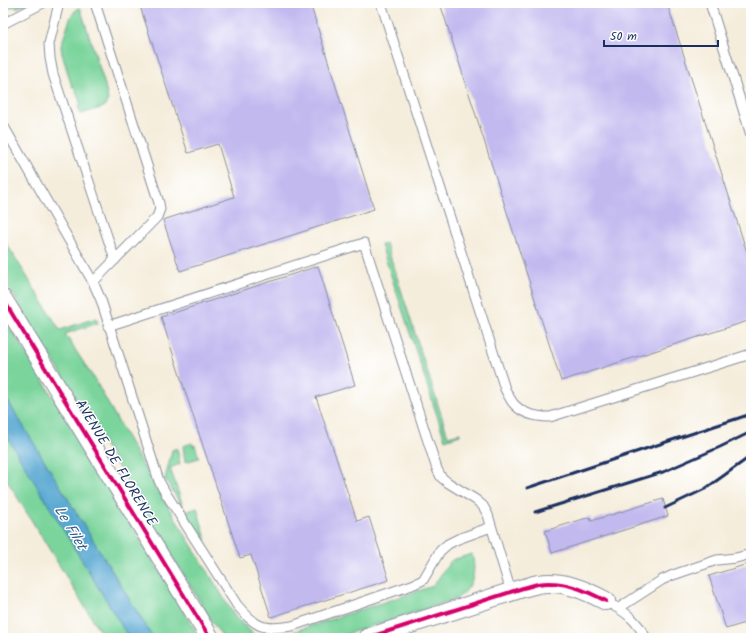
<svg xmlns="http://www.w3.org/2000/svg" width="754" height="641" font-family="Kalam,sans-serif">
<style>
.green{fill:#7ad49b;stroke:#4a827c}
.water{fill:#58a8d2;stroke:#3a6c98}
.building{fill:#c2b9ef}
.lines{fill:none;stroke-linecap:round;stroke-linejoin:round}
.lane-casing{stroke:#888e9c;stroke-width:11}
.street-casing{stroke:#888e9c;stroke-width:20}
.lane{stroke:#fff;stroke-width:9}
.street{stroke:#fff;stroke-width:18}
.rail{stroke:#1b2f5e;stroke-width:3}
.cycleway-casing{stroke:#fff;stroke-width:6}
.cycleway{stroke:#d6006c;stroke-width:4}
.labels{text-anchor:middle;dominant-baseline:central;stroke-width:3;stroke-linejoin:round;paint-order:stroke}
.street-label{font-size:14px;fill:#1b2f5e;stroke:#fff}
.water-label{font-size:15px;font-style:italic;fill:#335f8c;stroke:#fff}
</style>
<rect width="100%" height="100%" fill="#fff"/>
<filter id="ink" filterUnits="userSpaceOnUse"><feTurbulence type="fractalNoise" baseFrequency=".025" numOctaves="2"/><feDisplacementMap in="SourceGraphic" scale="8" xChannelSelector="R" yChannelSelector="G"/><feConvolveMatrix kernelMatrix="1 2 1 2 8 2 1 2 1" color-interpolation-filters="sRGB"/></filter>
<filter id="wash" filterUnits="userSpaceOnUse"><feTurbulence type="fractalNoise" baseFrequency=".012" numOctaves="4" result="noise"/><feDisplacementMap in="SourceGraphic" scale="16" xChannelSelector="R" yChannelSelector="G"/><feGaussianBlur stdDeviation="0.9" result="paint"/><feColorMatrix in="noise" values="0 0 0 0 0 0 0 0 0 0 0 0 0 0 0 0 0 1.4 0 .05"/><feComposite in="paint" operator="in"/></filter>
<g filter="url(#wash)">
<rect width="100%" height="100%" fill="#f5eddb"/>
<!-- green -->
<g class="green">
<path d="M3 3H19V4L24 3H30L16 8 15 6 3 10Z"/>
<path d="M80 7 105 85 108 100 106 104 104 107 81 114 78 106 81 105 74 86 72 87 62 54 61 46 71 16 75 11Z"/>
<path d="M3 238 60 330 96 318 98 323 65 334 95 380 139 459 236 618 258 638H224L216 628 3 278Z"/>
<path d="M386 243 448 436 460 433V435L445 440 381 245Z"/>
<path d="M3 315 200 638H153L3 393Z"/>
<path d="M3 430 129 638H104L3 474Z"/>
<path d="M192 443 193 446 195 445 199 458 185 462 183 446Z"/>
<path d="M177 448 180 464 170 468 184 509 165 479 172 450Z"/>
<path d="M197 508 206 539 205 541 185 512Z"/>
<path d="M472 554C477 573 472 592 453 600L334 638H274L433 586 450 562 452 560Z"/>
</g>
<!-- water -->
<path class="water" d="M3 393 153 638H129L3 430Z"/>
<g id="blocks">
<!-- building -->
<g class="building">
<path d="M139 3H310L374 209 180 271 163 220 234 197 218 144 188 153Z"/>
<path d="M440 3H667L751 265V320L561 381Z"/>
<path d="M318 266 355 385 316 397 357 521 369 517 389 580 271 617 251 555 240 558 199 434 161 317Z"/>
<path d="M663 499 668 516 552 553 545 531 590 517 591 521Z"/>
<path d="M751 563V621L726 629 709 576Z"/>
</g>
</g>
</g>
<g filter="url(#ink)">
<use href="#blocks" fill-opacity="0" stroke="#888e9c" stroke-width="1"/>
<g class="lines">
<!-- lane casing -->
<g class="lane-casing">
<g id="lane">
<path d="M59 3 49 44 50 58 53 74 115 260"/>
<path d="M381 3 505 389C507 393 510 399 513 403 522 414 536 417 550 417L751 354"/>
<path d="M710 3 751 135"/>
<path d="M3 24 43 3"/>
<path d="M3 125 93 282 101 300 159 481 165 492 237 605C256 627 262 631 292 626L412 585 423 580 440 551 448 544 458 539 491 527"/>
<path d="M93 282 157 217 160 209 159 203 95 3"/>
<path d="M108 326 364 243 437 469 441 477 447 482 476 500 483 506 488 515 511 592"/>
<path d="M614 606C629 614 638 623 646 638"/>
<path d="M619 608 662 580 673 575 717 560 736 558 751 554"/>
</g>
</g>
<!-- street casing -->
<g class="street-casing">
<g id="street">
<path d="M3 299 210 638"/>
<path d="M367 638 523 588C528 587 533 585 538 584 563 580 585 590 606 601"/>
</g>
</g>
<!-- lane -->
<use href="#lane" class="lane"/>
<!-- street -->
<use href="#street" class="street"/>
<!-- rail -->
<g class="rail">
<path d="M527 488 751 414"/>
<path d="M665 508 705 489 751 456"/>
<path d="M535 512 663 472 720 447 751 432"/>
</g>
<!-- cycleway casing -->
<g class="cycleway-casing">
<g id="cycleway">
<path d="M3 299 210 638"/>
<path d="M367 638 523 588C528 587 533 585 538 584 563 580 585 590 606 601"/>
</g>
</g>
<!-- cycleway -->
<use href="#cycleway" class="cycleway"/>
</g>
</g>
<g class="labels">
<!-- street labels -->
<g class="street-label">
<text transform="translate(116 463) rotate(59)">AVENUE DE FLORENCE</text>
</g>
<!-- water labels -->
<g class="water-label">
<text transform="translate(70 528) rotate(59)">Le Filet</text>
</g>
</g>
<!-- margin -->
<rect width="754" height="641" fill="none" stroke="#fff" stroke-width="16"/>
<!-- scale -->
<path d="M604 40v6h114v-6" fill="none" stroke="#1b2f5e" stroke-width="2"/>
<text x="610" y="40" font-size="12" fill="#1b2f5e" stroke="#ffffff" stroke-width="3" paint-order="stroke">50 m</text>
</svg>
